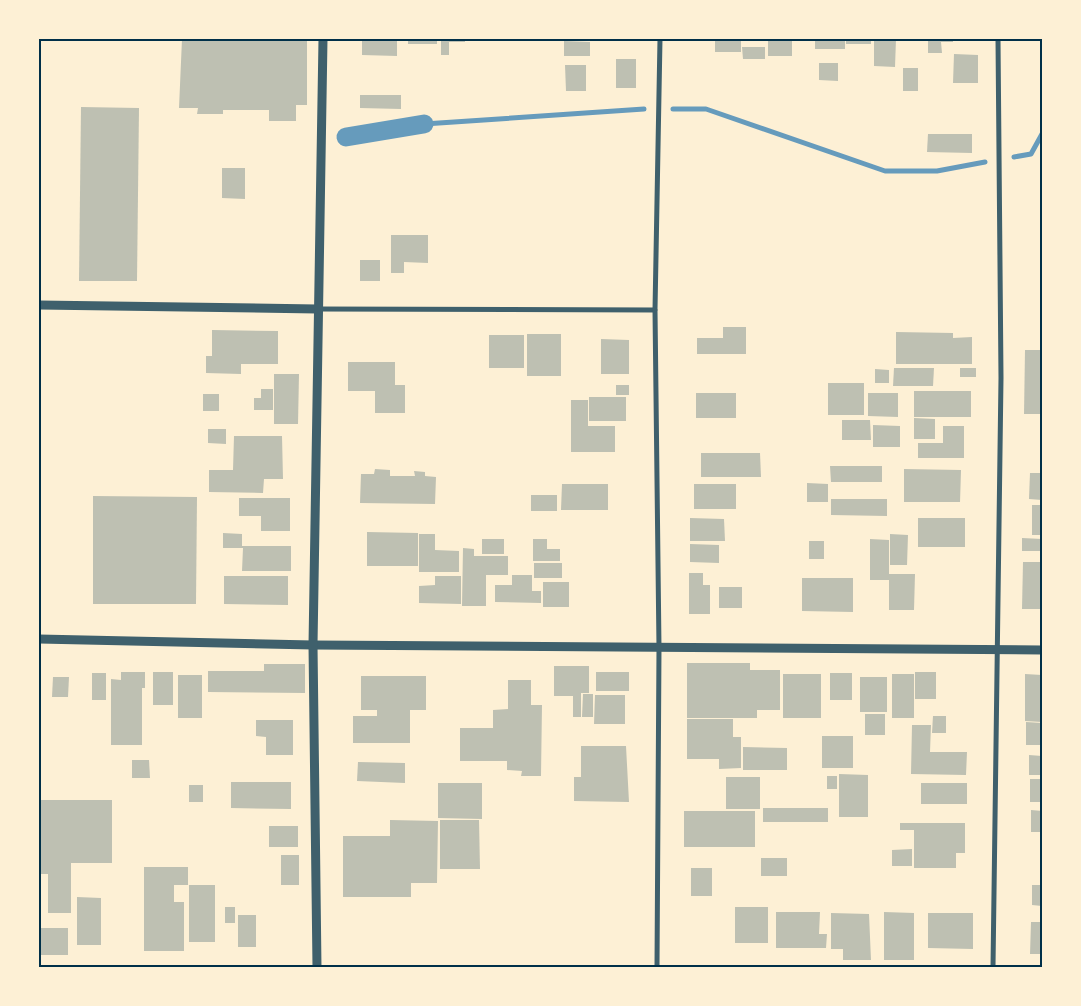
<svg xmlns="http://www.w3.org/2000/svg" width="1081" height="1006" font-family="'Fira Sans Condensed',sans-serif">
<style>
.lines{fill:none;stroke-linecap:round;stroke-linejoin:round}
.stream{stroke:#669bbc;stroke-width:5}
.canal{stroke:#669bbc;stroke-width:19}
.building{fill:#bec0b2}
.minor{stroke:#3f606c;stroke-width:5}
.tertiary{stroke:#3f606c;stroke-width:9}
.neatline{fill:none;stroke:#003049;stroke-width:2}
</style>
<rect width="100%" height="100%" fill="#fdf0d5"/>
<g class="lines">
<!-- stream -->
<g class="stream">
<path d="M673 109H706L885 171H937L985 162"/>
<path d="M424 124 644 109"/>
<path d="M1014 157 1031 154 1042 134"/>
</g>
<!-- canal -->
<path class="canal" d="M346 137 424 124"/>
</g>
<!-- building -->
<g class="building">
<path d="M182 39H307V105H296V121H269V110H223V114H197L198 108H179Z"/>
<path d="M362 39H397V56L362 55Z"/>
<rect x="408" y="39" width="29" height="5"/>
<path d="M441 39H465V42H449V55H441Z"/>
<rect x="715" y="39" width="26" height="13"/>
<rect x="768" y="39" width="24" height="17"/>
<rect x="815" y="39" width="30" height="10"/>
<rect x="846" y="39" width="25" height="5"/>
<path d="M874 39H896L895 67 874 66Z"/>
<path d="M928 39H953V42H941L942 53H928Z"/>
<path d="M564 41 590 42V56H564Z"/>
<path d="M742 47H765V59H743Z"/>
<path d="M954 54 978 55V83H953Z"/>
<rect x="616" y="59" width="20" height="29"/>
<path d="M819 63H838V81L819 80Z"/>
<path d="M565 65H586V91H566Z"/>
<rect x="903" y="68" width="15" height="23"/>
<path d="M360 95H401V109L360 108Z"/>
<path d="M81 107 139 108 137 281H79Z"/>
<path d="M928 134H972V153L927 152Z"/>
<path d="M222 168H245V199L222 198Z"/>
<path d="M391 235H428V263L404 262V273H391Z"/>
<rect x="360" y="260" width="20" height="21"/>
<path d="M723 327H746V354H697V338H723Z"/>
<path d="M212 330 278 331V364H241V374L206 373V356H212Z"/>
<path d="M896 332 953 333V338L972 337V364H896Z"/>
<rect x="527" y="334" width="34" height="42"/>
<rect x="489" y="335" width="35" height="33"/>
<path d="M601 339 629 340V374H601Z"/>
<path d="M1025 350H1042V414H1024Z"/>
<path d="M348 362H395V385H405V413H375V391H348Z"/>
<path d="M894 368H934L933 386H893Z"/>
<rect x="960" y="368" width="16" height="9"/>
<path d="M875 369 889 370V383H875Z"/>
<path d="M274 374H299L298 424H274Z"/>
<rect x="828" y="383" width="36" height="32"/>
<rect x="616" y="385" width="13" height="10"/>
<path d="M261 389H273V410H254V398H261Z"/>
<rect x="914" y="391" width="57" height="26"/>
<rect x="696" y="393" width="40" height="25"/>
<path d="M868 393H898V417L868 416Z"/>
<rect x="203" y="394" width="16" height="17"/>
<rect x="589" y="397" width="37" height="24"/>
<path d="M571 400H588V426H615V452H571Z"/>
<path d="M914 418 935 419V439H914Z"/>
<path d="M842 420H870L871 440H842Z"/>
<path d="M873 425 900 426V447H873Z"/>
<path d="M943 426H964V458H918V443H943Z"/>
<path d="M208 429H226V444L208 443Z"/>
<path d="M234 436H282L283 479H264L263 493 209 492V470H233Z"/>
<path d="M701 453H760L761 477H701Z"/>
<path d="M830 466H882V482H831Z"/>
<path d="M375 469 390 470V476H415L414 471 425 472V476L436 477 435 504 360 503 361 474H374Z"/>
<path d="M904 469 961 470 960 502H904Z"/>
<path d="M1030 473H1042V500L1029 499Z"/>
<path d="M807 483 828 484V502H807Z"/>
<path d="M562 484H608V510H561Z"/>
<rect x="694" y="484" width="42" height="25"/>
<rect x="531" y="495" width="26" height="16"/>
<path d="M93 496 197 497 196 604H93Z"/>
<path d="M239 498H290V531H261V516H239Z"/>
<path d="M831 499H887V516L831 515Z"/>
<rect x="1032" y="505" width="10" height="30"/>
<path d="M690 518 724 519 725 541H690Z"/>
<rect x="918" y="518" width="47" height="29"/>
<path d="M367 532 418 533V566H367Z"/>
<path d="M223 533 242 534V546H291V571H242L243 548H223Z"/>
<path d="M419 534H435V550L459 551V572H419Z"/>
<path d="M890 534 908 535 907 565H890Z"/>
<path d="M1022 538 1042 539V551H1022Z"/>
<rect x="482" y="539" width="22" height="15"/>
<path d="M533 539H547V549H560V561H533Z"/>
<path d="M870 539 889 540V580H870Z"/>
<rect x="809" y="541" width="15" height="18"/>
<path d="M690 544 719 545V563L690 562Z"/>
<path d="M463 548 474 549V556H508V575H486V606H462Z"/>
<path d="M1023 562H1042V609H1022Z"/>
<rect x="534" y="563" width="28" height="15"/>
<path d="M689 573H703V585H710V614H689Z"/>
<path d="M889 574H915L914 610H889Z"/>
<path d="M512 575H532V591H541V603L495 602V585H512Z"/>
<path d="M224 576H288V605L224 604Z"/>
<path d="M435 576H461V604L419 603V586L435 585Z"/>
<path d="M802 578H853V612L802 611Z"/>
<rect x="543" y="582" width="26" height="25"/>
<rect x="719" y="587" width="23" height="21"/>
<path d="M687 663H750V670H780V710H757V718H687Z"/>
<path d="M264 664H305V693L208 692V671H264Z"/>
<path d="M554 666H589V693H581V717H573V696H554Z"/>
<path d="M121 672H145V688H142V745H111V679L121 680Z"/>
<rect x="153" y="672" width="20" height="33"/>
<rect x="596" y="672" width="33" height="19"/>
<rect x="915" y="672" width="21" height="27"/>
<rect x="92" y="673" width="14" height="27"/>
<rect x="830" y="673" width="22" height="27"/>
<rect x="783" y="674" width="38" height="44"/>
<rect x="892" y="674" width="22" height="44"/>
<path d="M1025 674 1042 675V722L1025 721Z"/>
<rect x="178" y="675" width="24" height="43"/>
<path d="M361 676H426V710H410V743H353V716H377V710H361Z"/>
<path d="M53 677H69L68 697H52Z"/>
<rect x="860" y="677" width="27" height="35"/>
<path d="M508 680H531V705H542L541 776H521L522 771 507 770V761H460V728H493V710L508 709Z"/>
<path d="M583 694H593V717H582Z"/>
<path d="M595 695H625V724H594Z"/>
<rect x="865" y="714" width="20" height="21"/>
<path d="M933 716H946V733H932Z"/>
<path d="M687 719H733V737H741V768L719 769V759H687Z"/>
<path d="M256 720H293V755H266V737L256 736Z"/>
<path d="M1026 722 1042 723V745H1026Z"/>
<path d="M912 725H931L930 752H967L966 775 911 774Z"/>
<rect x="822" y="736" width="31" height="32"/>
<path d="M581 746H626L629 802 574 801V777H581Z"/>
<path d="M743 747 787 748V770H743Z"/>
<path d="M1029 755 1042 756V775H1029Z"/>
<path d="M132 760H149L150 778H132Z"/>
<path d="M358 762 405 763V783L357 781Z"/>
<path d="M839 774 868 775V817H839Z"/>
<rect x="827" y="776" width="10" height="13"/>
<rect x="726" y="777" width="34" height="32"/>
<rect x="1030" y="779" width="12" height="23"/>
<path d="M231 782H291V809L231 808Z"/>
<path d="M438 783H482V819L438 818Z"/>
<rect x="921" y="783" width="46" height="21"/>
<rect x="189" y="785" width="14" height="17"/>
<path d="M39 800H112V863H71V913H48V874H39Z"/>
<rect x="763" y="808" width="65" height="14"/>
<path d="M1031 810 1042 811V832H1031Z"/>
<rect x="684" y="811" width="71" height="36"/>
<path d="M390 820 438 821 437 883H411V897H343V836H390Z"/>
<path d="M440 820H479L480 869H440Z"/>
<path d="M900 823H965V853H956V868H914V830H900Z"/>
<rect x="269" y="826" width="29" height="21"/>
<path d="M912 849V866H892V850Z"/>
<rect x="281" y="855" width="18" height="30"/>
<rect x="761" y="858" width="26" height="18"/>
<path d="M144 867H188V885H174V902H184V951H144Z"/>
<rect x="691" y="868" width="21" height="28"/>
<rect x="189" y="885" width="26" height="57"/>
<path d="M1032 885H1042V906L1032 905Z"/>
<path d="M77 897 101 898V945H77Z"/>
<rect x="225" y="907" width="10" height="16"/>
<rect x="735" y="907" width="33" height="36"/>
<path d="M776 912H820L819 934H827L826 948H776Z"/>
<path d="M884 912 914 913V960H884Z"/>
<path d="M831 913 869 914 871 960H843V949H831Z"/>
<path d="M928 913H973V949L928 948Z"/>
<rect x="238" y="915" width="18" height="32"/>
<path d="M1031 922H1042V954H1030Z"/>
<rect x="39" y="928" width="29" height="27"/>
</g>
<g class="lines">
<!-- minor -->
<g class="minor">
<path d="M318 309 655 310"/>
<path d="M657 967 659 648 655 310 660 39"/>
<path d="M993 967 1001 378 998 39"/>
</g>
<!-- tertiary -->
<g class="tertiary">
<path d="M39 305 317 309"/>
<path d="M39 639 313 645 1042 650"/>
<path d="M317 967 313 645 323 39"/>
</g>
</g>
<!-- border -->
<rect width="1081" height="1006" fill="none" stroke="#fdf0d5" stroke-width="80"/>
<rect x="40" y="40" width="1001" height="926" class="neatline"/>
</svg>
